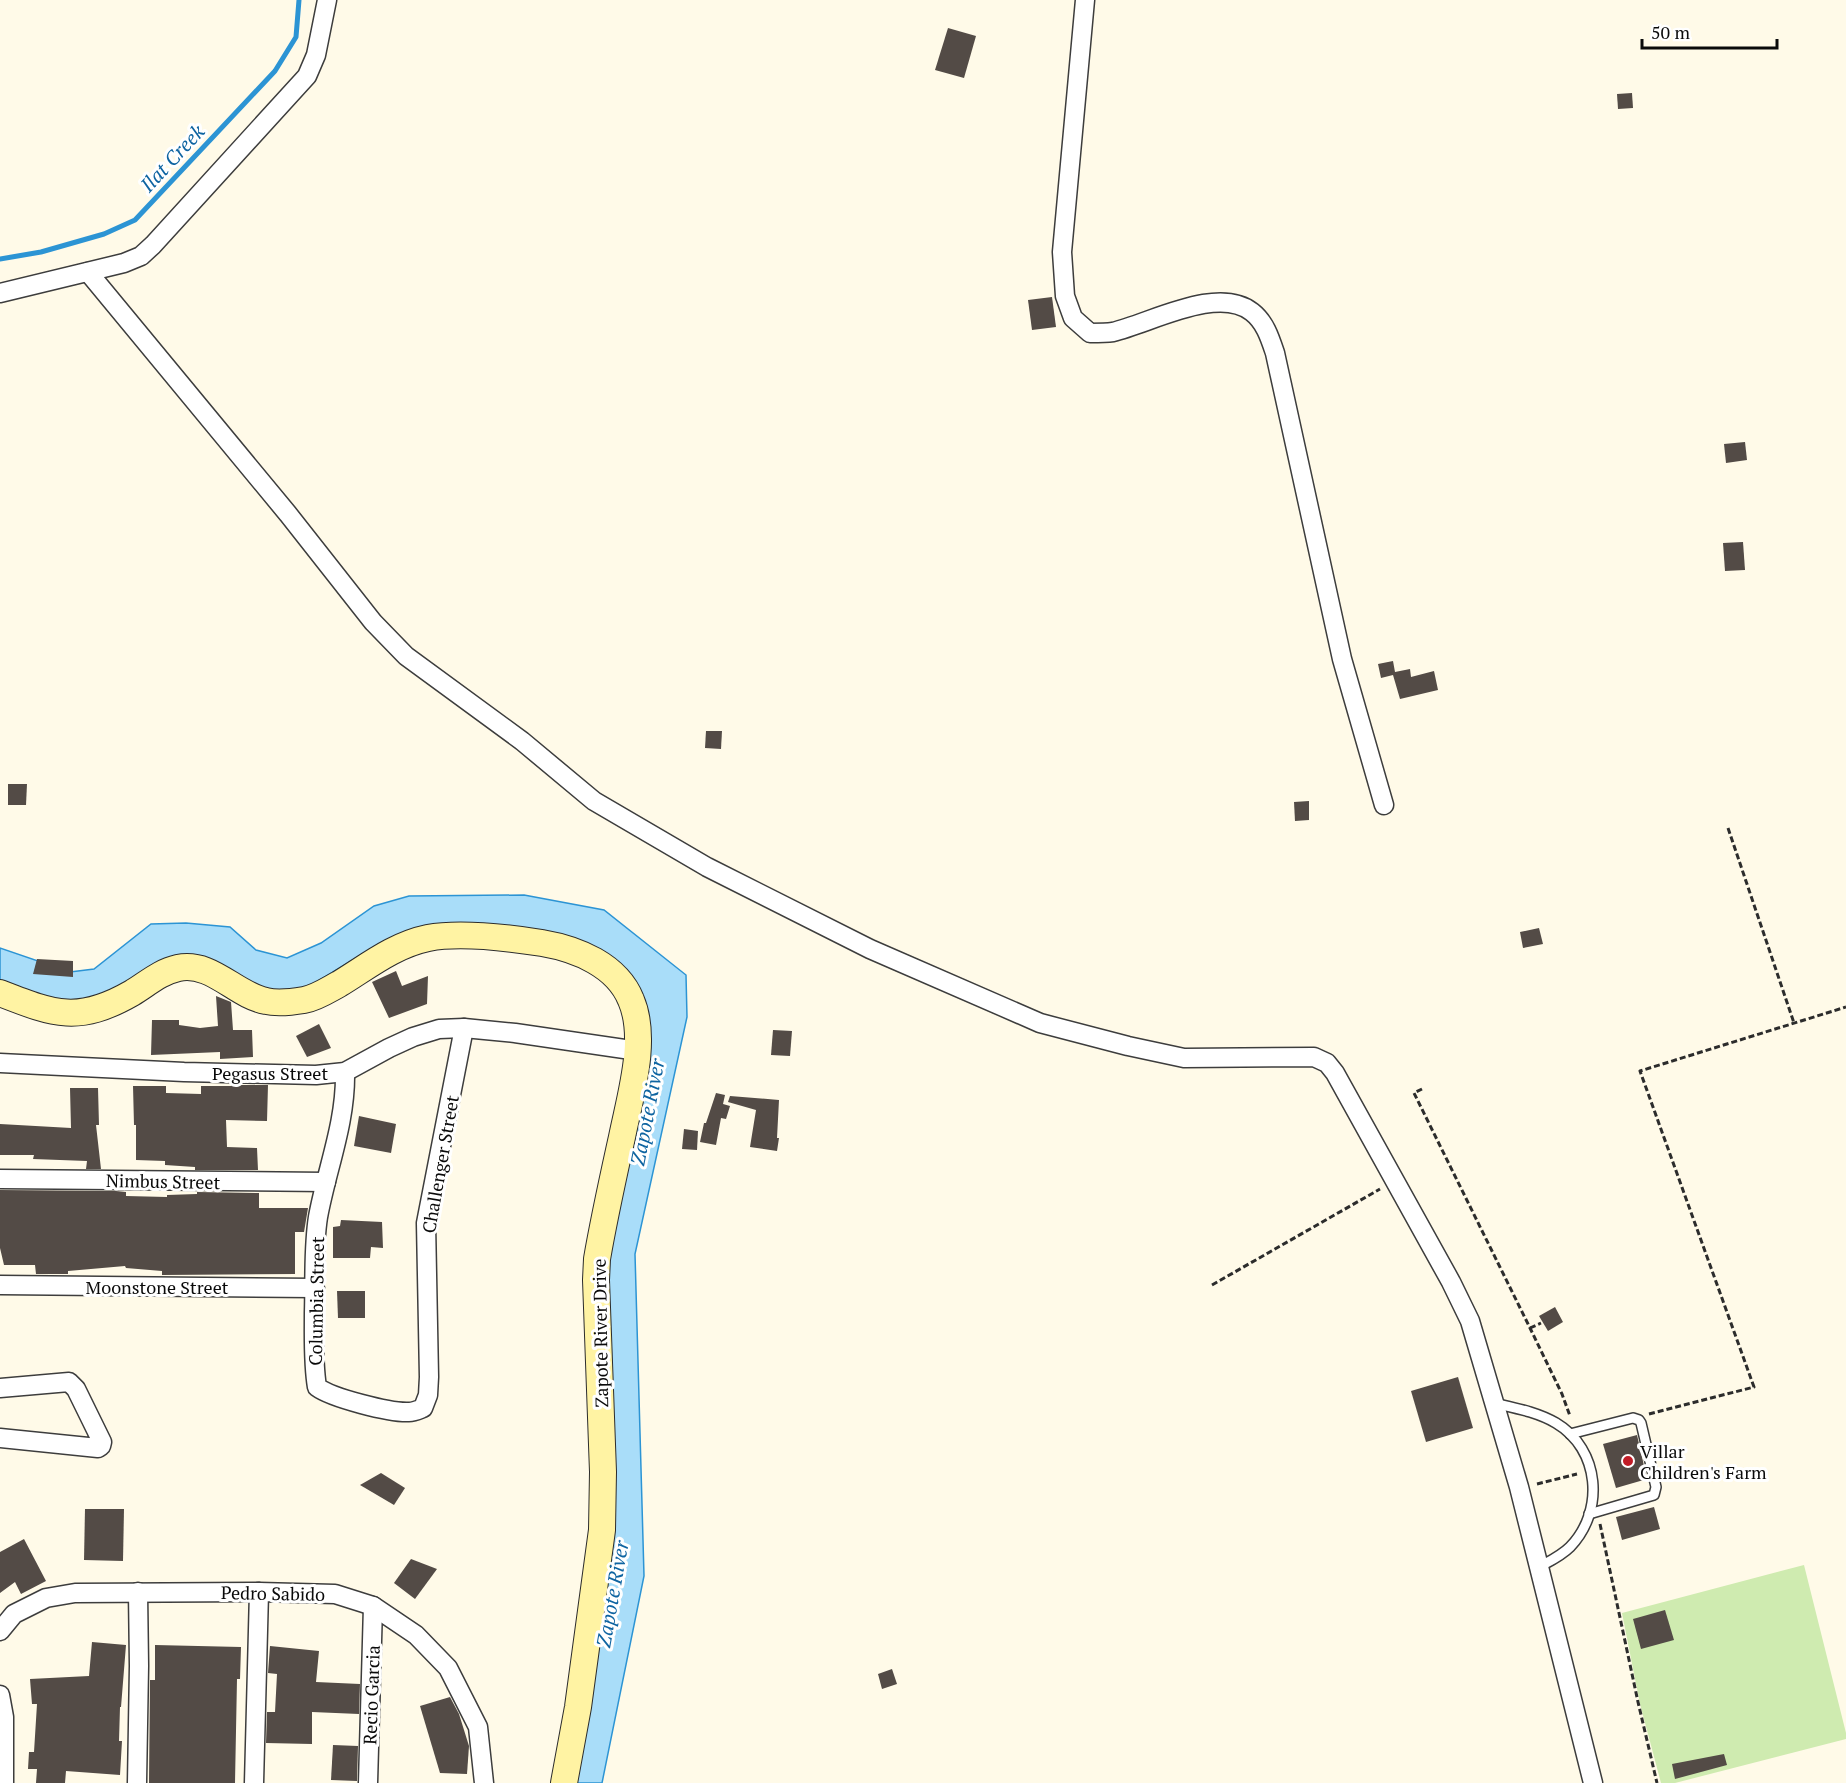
<svg xmlns="http://www.w3.org/2000/svg" width="1846" height="1783" font-family="'PT Serif',serif">
<style>
.green{fill:#cfebb0}
.water{fill:#a9ddf9;stroke:#2c94d4;stroke-width:1.5}
.lines{fill:none;stroke-linecap:round;stroke-linejoin:round}
.stream{stroke:#2c94d4;stroke-width:5}
.building{fill:#534b46}
.service-casing{stroke:#3d3d3d;stroke-width:12}
.minor-casing{stroke:#3d3d3d;stroke-width:21}
.secondary-casing{stroke:#2c2c2c;stroke-width:28}
.path{stroke:#2c2c2c;stroke-width:3;stroke-dasharray:6 3;stroke-linecap:butt}
.service{stroke:#fff;stroke-width:9}
.minor{stroke:#fff;stroke-width:18}
.secondary{stroke:#fff3a3;stroke-width:26}
.poi-dot{fill:#c11c27;stroke:#fff;stroke-width:2}
.labels{text-anchor:middle;dominant-baseline:central;stroke-width:6;stroke-linejoin:round;paint-order:stroke}
.street-label{font-size:18px;fill:#0a0a0a;stroke:#fff}
.poi-label{font-size:18px;fill:#0a0a0a;stroke:#fff;text-anchor:start}
.water-label{font-size:20px;font-style:italic;fill:#0e64a1;stroke:#fff}
</style>
<rect width="100%" height="100%" fill="#fffae8"/>
<!-- green -->
<path class="green" d="M1804 1565 1846 1733V1739L1675 1783H1661L1640 1704 1622 1613Z"/>
<!-- water -->
<path class="water" d="M524 895 604 910 686 975 687 1017 635 1254 644 1576 602 1783H570L603 1577 600 1254 645 1047 640 989 585 953 449 931 384 941 310 986 266 997 215 970 95 1004 44 1005 0 983V948L70 972 94 969 151 924 186 923 230 927 256 950 287 958 321 943 374 906 409 896Z"/>
<g class="lines">
<!-- stream -->
<path class="stream" d="M0 259 41 252 104 234 135 220 275 71 296 37 299 0"/>
</g>
<!-- building -->
<g class="building">
<path d="M948 28 976 36 964 78 935 70Z"/>
<path d="M1632 93 1633 108 1618 109 1617 94Z"/>
<path d="M1052 297 1056 327 1032 330 1028 300Z"/>
<path d="M1745 442 1747 460 1726 463 1724 444Z"/>
<path d="M1743 542 1745 570 1725 571 1723 543Z"/>
<path d="M1393 661 1395 672 1410 669 1411 677 1434 671 1438 690 1400 699 1393 675 1381 678 1378 664Z"/>
<path d="M706 731H722L721 749 705 748Z"/>
<path d="M8 784H27L26 805H8Z"/>
<path d="M1309 801V820L1295 821 1294 802Z"/>
<path d="M1539 928 1543 944 1523 948 1520 932Z"/>
<path d="M37 959 73 961V977L33 974Z"/>
<path d="M396 971 402 986 428 976 427 1004 389 1018 372 982Z"/>
<path d="M216 996 231 1002 233 1030H252L253 1057 220 1059V1052L151 1055 152 1020H179V1025L200 1028 218 1026Z"/>
<path d="M319 1024 331 1048 307 1057 296 1036Z"/>
<path d="M773 1030 792 1031 790 1056 771 1055Z"/>
<path d="M231 1085H268L267 1121 226 1120 227 1147 257 1148 258 1170H195V1167L165 1165V1161L136 1160V1125H134L133 1086H166V1093L201 1094V1086H231Z"/>
<path d="M70 1088H98L99 1125H96L101 1169H86L87 1161 33 1159 34 1155H0V1124L71 1128Z"/>
<path d="M716 1093 725 1095 723 1104 730 1106 726 1119 721 1118 716 1145 700 1142 704 1123H706Z"/>
<path d="M730 1096 779 1100 777 1138H779L777 1151 750 1147 756 1110 728 1102Z"/>
<path d="M359 1116 396 1124 391 1153 354 1146Z"/>
<path d="M684 1129 698 1131 697 1150 682 1149Z"/>
<path d="M0 1190 116 1191 126 1192V1196L167 1197V1195L197 1194V1192L259 1193V1208H308L304 1232H295V1274L162 1275V1271L126 1268 125 1266 68 1271V1274H36L35 1265H4L0 1248Z"/>
<path d="M341 1220 382 1222 383 1248 371 1247 370 1258H333V1227L340 1226Z"/>
<path d="M337 1291H365V1318H338Z"/>
<path d="M1555 1307 1563 1322 1548 1331 1539 1316Z"/>
<path d="M1458 1377 1473 1428 1426 1442 1411 1391Z"/>
<path d="M1637 1435 1647 1479 1616 1488 1603 1444Z"/>
<path d="M381 1473 405 1488 394 1505 360 1485Z"/>
<path d="M1654 1507 1660 1529 1622 1540 1616 1517Z"/>
<path d="M85 1509H124L123 1561 84 1560Z"/>
<path d="M24 1539 46 1581 21 1594 15 1582 0 1593V1552Z"/>
<path d="M411 1559 437 1569 415 1599 394 1583Z"/>
<path d="M1665 1610 1674 1640 1641 1649 1633 1619Z"/>
<path d="M92 1642 126 1645 121 1707H120L119 1741H122L120 1775 66 1771 65 1783H36L37 1769H28L29 1752H34L37 1704H32L30 1679 89 1676Z"/>
<path d="M155 1645 241 1647 240 1679H237L235 1783H149L150 1680H155Z"/>
<path d="M270 1646 319 1651 316 1682 360 1684 359 1714 312 1712V1744L266 1743 267 1712H275L277 1674 268 1673Z"/>
<path d="M892 1669 897 1684 882 1689 878 1674Z"/>
<path d="M450 1697 459 1714 469 1746 467 1774 440 1773 420 1706Z"/>
<path d="M333 1745 358 1746 357 1781 331 1780Z"/>
<path d="M1724 1754 1727 1765 1675 1779 1672 1764Z"/>
</g>
<g class="lines">
<!-- service casing -->
<g class="service-casing">
<g id="service">
<path d="M1494 1403C1515 1408 1537 1412 1556 1423 1600 1449 1605 1511 1570 1547 1561 1556 1550 1561 1539 1567"/>
<path d="M1570 1434 1633 1418 1639 1420 1641 1423 1656 1487 1654 1495 1589 1514"/>
</g>
</g>
<!-- minor casing -->
<g class="minor-casing">
<g id="minor">
<path d="M1085 0 1062 252 1065 296 1073 318 1090 333C1098 333 1106 333 1113 332 1151 323 1218 285 1252 312 1265 322 1270 338 1275 353L1342 659 1384 805"/>
<path d="M88 272 288 514 373 622 406 656 522 741 594 801 707 867 870 949 1040 1023 1128 1046 1184 1058 1314 1057 1327 1063 1335 1073 1451 1282 1470 1321 1519 1487 1593 1783"/>
<path d="M0 293 124 263 141 256 153 245 307 76 316 55 327 0"/>
<path d="M0 1063 184 1072 316 1075 345 1072 389 1048 413 1037 439 1029 464 1028 515 1033 638 1051"/>
<path d="M345 1072C346 1123 327 1168 318 1217 313 1249 315 1281 314 1313 314 1338 313 1363 317 1387 332 1398 390 1413 409 1412 414 1412 418 1410 423 1408L428 1395 429 1377 426 1223 464 1028"/>
<path d="M0 1179 326 1182"/>
<path d="M0 1285 315 1288"/>
<path d="M0 1388 69 1382 76 1389 102 1442 101 1446 98 1448 0 1438"/>
<path d="M0 1631 14 1614 46 1598 75 1593 259 1592 335 1594 373 1606 416 1635 448 1668 478 1727 484 1783"/>
<path d="M0 1695 4 1717V1783"/>
<path d="M137 1783 139 1666 138 1592"/>
<path d="M254 1783 259 1592"/>
<path d="M368 1783 373 1606"/>
</g>
</g>
<!-- secondary casing -->
<g class="secondary-casing">
<path id="secondary" d="M0 993C54 1014 78 1024 132 993 147 984 160 972 178 968 212 961 235 995 266 1001 278 1004 292 1002 304 1000 316 998 328 990 339 984 367 967 394 945 428 938 459 932 510 938 542 943 577 949 617 965 631 1000 648 1039 630 1097 622 1137 613 1178 604 1218 597 1259L596 1280 603 1472 602 1530 578 1707 564 1783"/>
</g>
<!-- path -->
<g class="path">
<path d="M1728 828 1794 1023"/>
<path d="M1422 1089 1414 1093 1530 1328 1562 1394 1570 1416"/>
<path d="M1212 1285 1380 1189"/>
<path d="M1530 1328 1541 1323"/>
<path d="M1649 1414 1754 1387 1640 1071 1846 1007"/>
<path d="M1537 1484 1577 1474"/>
<path d="M1600 1524 1638 1702 1657 1783"/>
</g>
<!-- service -->
<use href="#service" class="service"/>
<!-- minor -->
<use href="#minor" class="minor"/>
<!-- secondary -->
<use href="#secondary" class="secondary"/>
</g>
<!-- markers -->
<circle class="poi-dot" cx="1628" cy="1461" r="6"/>
<g class="labels">
<!-- street labels -->
<g class="street-label">
<text x="270" y="1073">Pegasus Street</text>
<text transform="translate(440 1164) rotate(-80)">Challenger Street</text>
<text transform="translate(163 1181) rotate(1)">Nimbus Street</text>
<text x="157" y="1287">Moonstone Street</text>
<text transform="translate(316 1301) rotate(-89)">Columbia Street</text>
<text transform="translate(600 1333) rotate(-91)">Zapote River Drive</text>
<text transform="translate(273 1593) rotate(1)">Pedro Sabido</text>
<text transform="translate(371 1695) rotate(-88)">Recio Garcia</text>
</g>
<!-- poi labels -->
<g class="poi-label">
<text x="1640" y="1451">Villar<tspan x="1640" dy="21">Children's Farm</tspan></text>
</g>
<!-- water labels -->
<g class="water-label">
<text transform="translate(172 158) rotate(-47)">Ilat Creek</text>
<text transform="translate(647 1112) rotate(-79)">Zapote River</text>
<text transform="translate(612 1594) rotate(-80)">Zapote River</text>
</g>
</g>
<!-- scale -->
<path d="M1642 39v9h135v-9" fill="none" stroke="#0a0a0a" stroke-width="3"/>
<text x="1651" y="39" font-size="18" fill="#0a0a0a" stroke="#ffffff" stroke-width="4.5" paint-order="stroke">50 m</text>
</svg>
